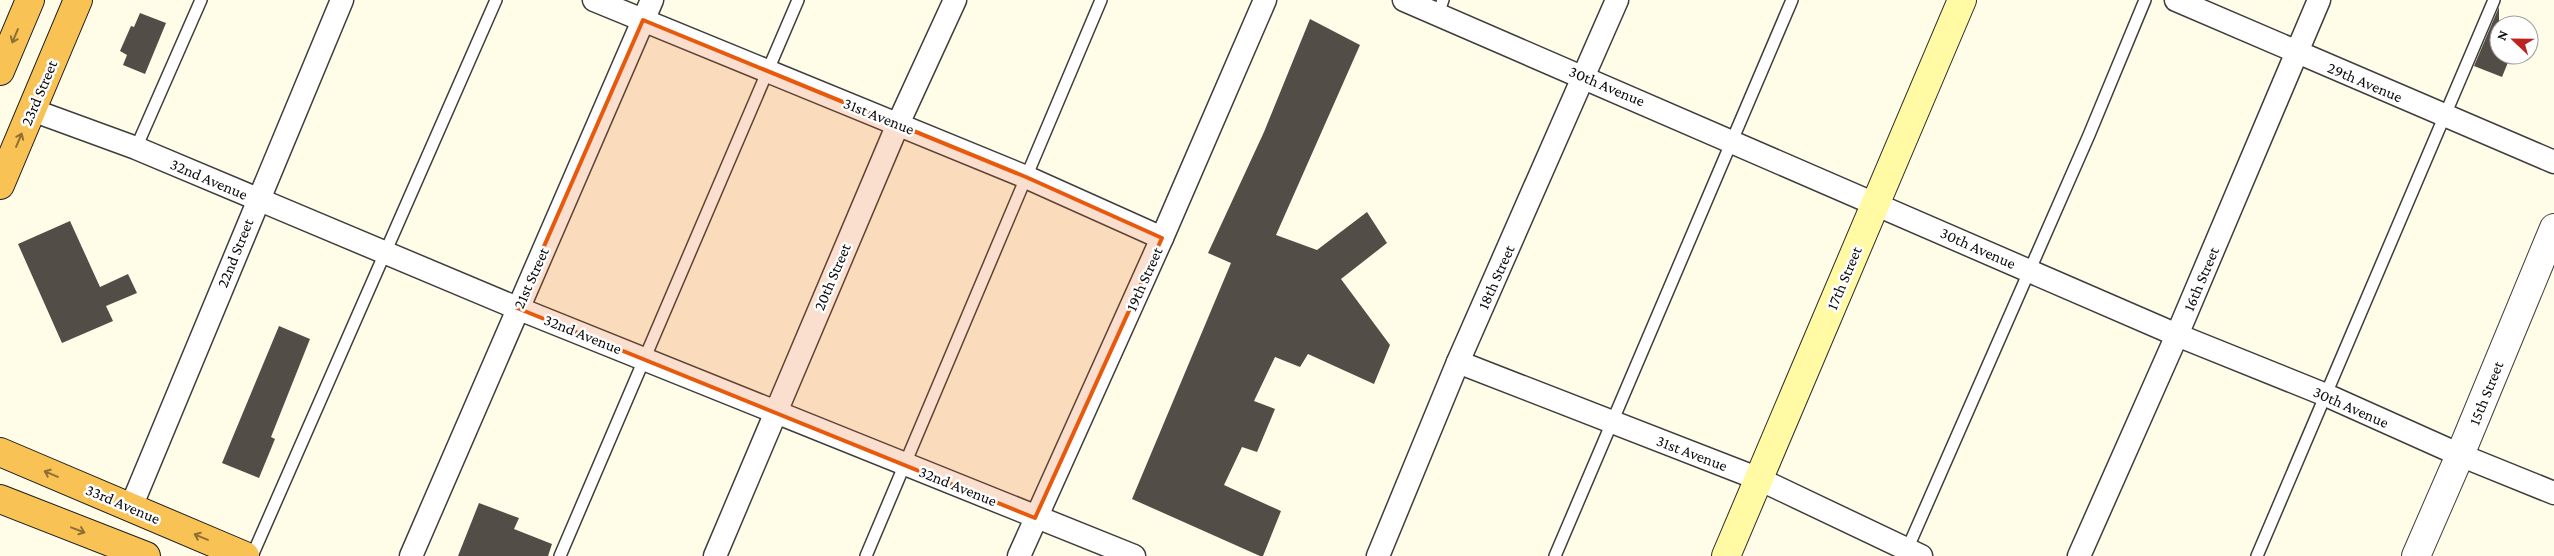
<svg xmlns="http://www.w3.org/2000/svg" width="2554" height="556" font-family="'Crimson Pro',serif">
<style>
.building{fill:#534d47}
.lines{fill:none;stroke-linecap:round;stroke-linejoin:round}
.service-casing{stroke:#3e3e3e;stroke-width:14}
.minor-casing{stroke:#3e3e3e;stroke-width:25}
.tertiary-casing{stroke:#3e3e3e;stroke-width:30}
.secondary-casing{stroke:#2d2d2d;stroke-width:30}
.trunk-casing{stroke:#1c1c1c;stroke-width:30}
.service{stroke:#fff;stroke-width:11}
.minor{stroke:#fff;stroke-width:22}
.tertiary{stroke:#fff;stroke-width:28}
.secondary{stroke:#fffaa3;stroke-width:28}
.trunk{stroke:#f9c255;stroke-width:28}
.oneway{stroke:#8e7034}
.marked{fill:#e8590c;fill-opacity:0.2;stroke:#e8590c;stroke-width:4;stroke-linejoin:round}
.labels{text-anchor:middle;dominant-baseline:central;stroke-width:5;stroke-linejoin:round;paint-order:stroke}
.street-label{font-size:16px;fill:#0b0b0b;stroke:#fff}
</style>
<rect width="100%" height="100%" fill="#fffce8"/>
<!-- building -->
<g class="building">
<path d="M2499 7V55H2511L2502 77 2474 66Z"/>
<path d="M140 13 166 23 145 74 123 65 127 55 120 51 131 26 134 27Z"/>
<path d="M1310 19 1360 45 1276 235 1317 250 1367 212 1387 243 1341 279 1390 345 1374 384 1308 354 1300 367 1275 357 1254 401 1275 409 1257 452 1242 447 1224 485 1281 511 1263 556H1260L1132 499 1231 263 1208 253 1264 132Z"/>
<path d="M70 221 100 287 128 274 137 293 106 306 113 321 62 343 18 244Z"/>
<path d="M279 326 310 339 271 437 275 439 259 478 222 463Z"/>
<path d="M479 503 519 518 514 529 552 544 548 556H458Z"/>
</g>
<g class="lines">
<!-- service casing -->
<g class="service-casing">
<g id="service">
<path d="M1438 14 1443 0"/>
<path d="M136 148 201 0"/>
<path d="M1906 552 2089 135 2145 0"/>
<path d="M252 556 496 0"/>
<path d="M560 556 798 0"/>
<path d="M866 556 1101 0"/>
<path d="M1555 556 1792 0"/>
<path d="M2257 556 2494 0"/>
</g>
</g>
<!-- minor casing -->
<g class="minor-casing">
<g id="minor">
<path d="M594 0 1026 177 1162 238"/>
<path d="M1404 0 2177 335 2326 395 2460 455 2554 493"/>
<path d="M2176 0 2554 162"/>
<path d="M32 110 136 148 517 308 1134 556"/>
<path d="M1458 362 1759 479 1921 556"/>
<path d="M131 507 342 0"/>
<path d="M411 556 652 0"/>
<path d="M715 556 898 124 955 0"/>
<path d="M1019 556 1162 238 1265 0"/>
<path d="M1378 556 1458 362 1617 0"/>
<path d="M2079 556 2177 335 2319 0"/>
</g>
</g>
<!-- tertiary casing -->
<g class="tertiary-casing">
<path id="tertiary" d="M2416 556 2460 455 2554 228"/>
</g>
<!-- secondary casing -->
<g class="secondary-casing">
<path id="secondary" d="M1726 556 1962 0"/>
</g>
<!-- trunk casing -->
<g class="trunk-casing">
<g id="trunk">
<path d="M0 71 30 0"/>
<path d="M0 185 78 0"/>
<path d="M0 452 245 556"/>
<path d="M0 499 146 556"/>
</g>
</g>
<!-- service -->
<use href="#service" class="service"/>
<!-- minor -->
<use href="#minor" class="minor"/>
<!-- tertiary -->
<use href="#tertiary" class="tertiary"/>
<!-- secondary -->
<use href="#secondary" class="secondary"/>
<!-- trunk -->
<use href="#trunk" class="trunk"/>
</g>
<!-- one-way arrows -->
<defs><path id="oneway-shaft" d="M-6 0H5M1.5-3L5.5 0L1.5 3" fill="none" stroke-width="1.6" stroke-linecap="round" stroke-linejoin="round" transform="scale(1.25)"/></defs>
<g class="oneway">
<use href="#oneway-shaft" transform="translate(15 36) rotate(113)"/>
<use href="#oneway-shaft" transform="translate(19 140) rotate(-67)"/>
<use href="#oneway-shaft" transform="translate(51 474) rotate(-157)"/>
<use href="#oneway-shaft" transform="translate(78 530) rotate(21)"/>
<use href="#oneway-shaft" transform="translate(201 537) rotate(-157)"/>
</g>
<!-- marked area -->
<path class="marked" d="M643 20 1026 177 1162 238 1035 518 517 308Z"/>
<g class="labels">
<!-- street labels -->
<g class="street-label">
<text transform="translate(2365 82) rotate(23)">29th Avenue</text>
<text transform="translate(1607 86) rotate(23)">30th Avenue</text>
<text transform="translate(39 93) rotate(-67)">23rd Street</text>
<text transform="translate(879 116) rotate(22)">31st Avenue</text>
<text transform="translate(209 179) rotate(23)">32nd Avenue</text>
<text transform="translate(1978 248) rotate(24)">30th Avenue</text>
<text transform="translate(235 253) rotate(-68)">22nd Street</text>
<text transform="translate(832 277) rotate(-67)">20th Street</text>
<text transform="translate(1496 277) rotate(-66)">18th Street</text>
<text transform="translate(531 278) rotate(-66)">21st Street</text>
<text transform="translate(1844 278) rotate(-67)">17th Street</text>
<text transform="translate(1144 279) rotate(-66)">19th Street</text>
<text transform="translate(2201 279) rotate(-67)">16th Street</text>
<text transform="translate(583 334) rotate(22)">32nd Avenue</text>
<text transform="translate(2486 393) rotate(-68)">15th Street</text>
<text transform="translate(2351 407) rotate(24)">30th Avenue</text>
<text transform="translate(1692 453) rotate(21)">31st Avenue</text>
<text transform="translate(958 486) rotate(22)">32nd Avenue</text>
<text transform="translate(123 504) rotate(23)">33rd Avenue</text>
</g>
</g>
<!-- north arrow -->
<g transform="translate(2514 40) rotate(292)"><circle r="24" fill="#ffffff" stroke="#9d9d9d"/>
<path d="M0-4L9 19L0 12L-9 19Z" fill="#bc2321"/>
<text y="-8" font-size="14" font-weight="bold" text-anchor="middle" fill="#0b0b0b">N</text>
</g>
</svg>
